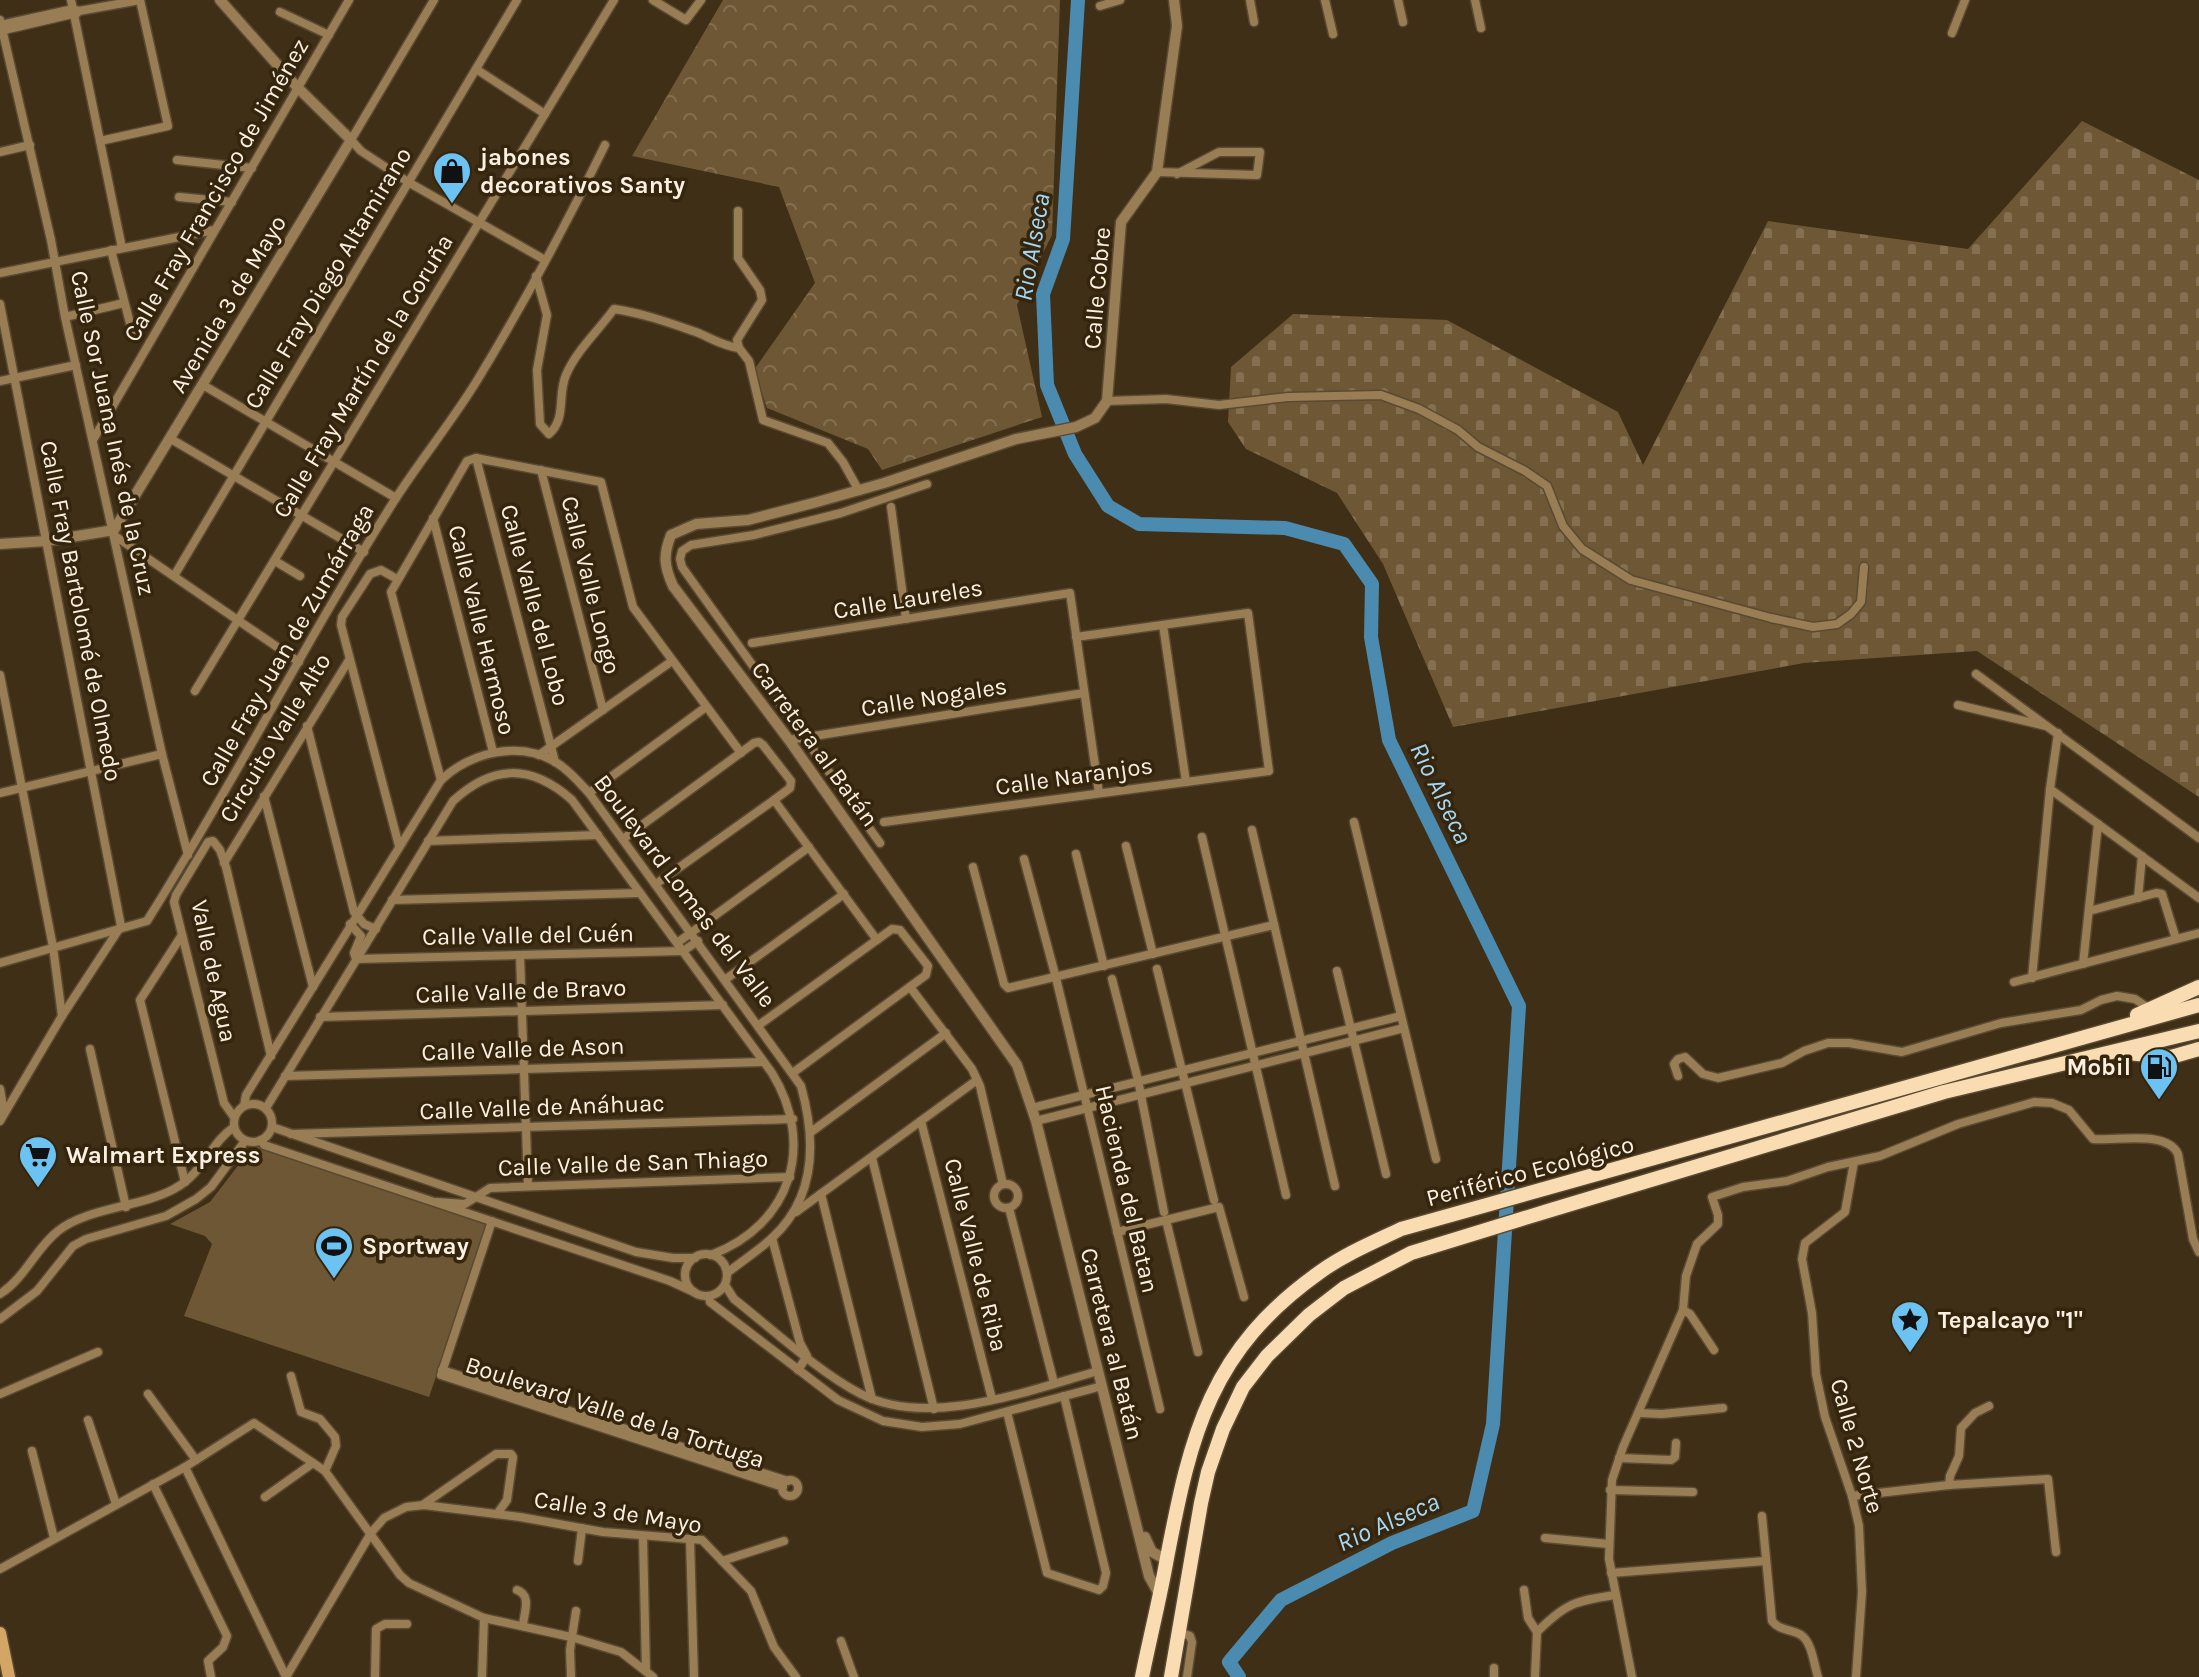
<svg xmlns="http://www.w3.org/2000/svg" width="2199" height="1677" font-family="Karla,sans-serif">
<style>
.cemetery{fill:url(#cemetery-stones)}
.park{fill:url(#park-crowns)}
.pitch{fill:#6e5734}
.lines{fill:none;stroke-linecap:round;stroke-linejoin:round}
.river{stroke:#4b8baf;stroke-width:14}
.minor-casing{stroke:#594a33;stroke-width:11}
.tertiary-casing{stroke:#594a33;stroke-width:13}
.secondary-casing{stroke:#594a33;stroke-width:15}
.trunk-casing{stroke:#594a33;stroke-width:17}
.minor{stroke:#997d55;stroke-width:8}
.tertiary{stroke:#997d55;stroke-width:10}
.secondary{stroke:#d3a665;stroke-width:12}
.trunk{stroke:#fadcb2;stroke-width:14}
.labels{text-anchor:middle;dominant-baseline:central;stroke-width:7;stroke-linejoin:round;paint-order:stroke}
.poi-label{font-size:24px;font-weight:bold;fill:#fbf0e2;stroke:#34250c;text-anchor:start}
.street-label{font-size:24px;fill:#fbf0e2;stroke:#34250c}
.water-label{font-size:26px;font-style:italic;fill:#a3d8f6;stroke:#34250c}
</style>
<defs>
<pattern id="cemetery-stones" width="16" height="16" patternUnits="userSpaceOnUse" patternTransform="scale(2)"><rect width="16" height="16" fill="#6e5734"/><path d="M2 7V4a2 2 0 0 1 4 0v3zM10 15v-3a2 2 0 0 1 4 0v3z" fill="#846f51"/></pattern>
<pattern id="park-crowns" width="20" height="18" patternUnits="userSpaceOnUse" patternTransform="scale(2)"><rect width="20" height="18" fill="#6e5734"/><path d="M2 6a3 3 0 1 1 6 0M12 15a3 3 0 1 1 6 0" fill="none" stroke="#846f51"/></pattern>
</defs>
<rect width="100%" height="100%" fill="#3f2f16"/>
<!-- cemetery -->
<path class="cemetery" d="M2082 121 2199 180V797L1977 651 1804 663 1453 727 1383 564 1337 493 1246 449 1228 422 1231 367 1293 314 1447 320 1618 412 1643 465 1768 221 1968 249Z"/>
<!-- park -->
<path class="park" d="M723 0H1060L1052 235 1017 305 1042 417 882 470 868 449 767 408 754 370 815 283 779 187 632 156Z"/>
<!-- pitch -->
<path class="pitch" d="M259 1146 489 1224 429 1397 184 1316 212 1244 205 1236 170 1224 210 1202 247 1154Z"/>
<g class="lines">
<!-- river -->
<path class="river" d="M1078 0 1063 239 1043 294 1047 385 1075 454 1108 506 1139 524 1285 528 1344 544 1372 584 1371 637 1389 740 1519 1006 1493 1424 1473 1511 1392 1543 1281 1600 1229 1662 1239 1677"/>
<!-- minor casing -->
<g class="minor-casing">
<g id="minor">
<path d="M71 0 122 248"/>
<path d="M434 0 351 140 361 151 408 182 545 260"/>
<path d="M653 0 686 20 701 0"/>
<path d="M1250 0 1254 22"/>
<path d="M1325 0 1333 34"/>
<path d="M1398 0 1403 22"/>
<path d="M1475 0 1481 28"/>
<path d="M1100 6 1120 0"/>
<path d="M280 12 329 35"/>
<path d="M0 20 51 240 65 317 162 754 188 855"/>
<path d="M0 25 73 9 79 11 140 0"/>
<path d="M0 31 77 13"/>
<path d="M1952 33 1965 0"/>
<path d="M476 69 545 114"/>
<path d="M100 141 168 126 140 0"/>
<path d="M0 152 30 145"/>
<path d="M177 160 252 168"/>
<path d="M1157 172 1257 175 1260 152H1219L1177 174"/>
<path d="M179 197 232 202"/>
<path d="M738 211V258L760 290 762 300 737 340 739 348"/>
<path d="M111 250 132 331"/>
<path d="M0 273 214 230"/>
<path d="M536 276 547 315 537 370 540 424 549 434C567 418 557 395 566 375 576 351 598 331 614 309 642 313 670 323 696 332 711 338 723 346 739 348L749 361 763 420 828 443 843 462 859 491"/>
<path d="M0 304 121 926"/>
<path d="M65 317 124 303"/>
<path d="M0 381 76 365"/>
<path d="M203 385 396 498"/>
<path d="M1107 401 1166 399 1219 405 1288 397 1381 395 1419 409 1458 430 1478 447 1525 471 1547 486 1563 526 1582 549 1631 580 1771 618 1813 627 1837 624 1851 614 1861 602 1864 567"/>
<path d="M171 439 364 552"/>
<path d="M93 440 349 0"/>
<path d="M476 458 555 762"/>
<path d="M541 470 603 710"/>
<path d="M891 507 906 619"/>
<path d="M433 518 493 752"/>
<path d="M115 536 299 662"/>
<path d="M275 561 300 576"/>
<path d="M174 576 517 0"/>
<path d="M397 579 381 570 370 574 342 617 341 625 399 846"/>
<path d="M1163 625 1186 782"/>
<path d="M752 643 1070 593 1099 793"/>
<path d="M1976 674 2199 838"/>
<path d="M0 675 53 947 62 1016"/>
<path d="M195 691 614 0"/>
<path d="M1958 705 2046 726"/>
<path d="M307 726 354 912 364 924 376 929"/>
<path d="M789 740 1084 693"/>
<path d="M539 755 672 661"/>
<path d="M441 780 391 592 467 461 476 458 601 482 633 607 741 753"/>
<path d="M2050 789 2199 898"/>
<path d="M0 793 162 754"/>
<path d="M589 793 706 707"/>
<path d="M264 796 313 987"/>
<path d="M774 800 877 940"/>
<path d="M884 822 1269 771 1248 613 1076 637"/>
<path d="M1354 822 1436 1159"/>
<path d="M1252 830 1335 1186"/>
<path d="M1202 837 1286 1195"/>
<path d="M623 839 754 743 759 742 763 745 791 781 790 788 774 800 656 884"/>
<path d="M428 841 598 835"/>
<path d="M880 843 682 567 680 559 682 551 691 545 754 535 841 513 927 484"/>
<path d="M1126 846 1153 954"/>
<path d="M1076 854 1104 966"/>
<path d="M1024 859 1056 978 1160 1409"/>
<path d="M224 863 349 660"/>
<path d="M973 867 1004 984 1008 988 1274 925"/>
<path d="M2138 898 2142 856"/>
<path d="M392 900 640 893"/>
<path d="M2089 911 2156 893 2162 894 2176 939"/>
<path d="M350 924 361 936 354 953 356 959 683 951 698 941"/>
<path d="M182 935 140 1000 185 1182"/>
<path d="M677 943 809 847"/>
<path d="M520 956 528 1186"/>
<path d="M0 963 147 921C234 783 308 636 396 498 422 458 453 420 478 379 524 303 566 225 605 145"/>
<path d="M2083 964 2098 824"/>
<path d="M1157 969 1214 1200"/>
<path d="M1337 971 1386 1174"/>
<path d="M2032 978 2050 789 2058 733"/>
<path d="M726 979 844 894"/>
<path d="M1112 979 1138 1080 1164 1212"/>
<path d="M2014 982 2199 933"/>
<path d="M910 987 972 1069 980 1086 1003 1184"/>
<path d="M320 1017 723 1005"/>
<path d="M759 1025 892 929 900 930 928 966 926 975 794 1072"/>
<path d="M90 1049 126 1207"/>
<path d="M285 1076 763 1062"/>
<path d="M1678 1076 1674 1064 1678 1059 1685 1057 1703 1074 1718 1078 1782 1063 1804 1051 1828 1043H1849L1902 1052 2001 1023 2081 1010 2101 1000 2117 996 2135 999 2150 1009"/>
<path d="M0 1089 4 1113"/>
<circle cx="253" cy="1123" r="19"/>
<path d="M244 1106 246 1095 441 780C471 752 520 740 557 763 570 771 579 782 589 793L801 1086C816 1140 817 1197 772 1238 758 1251 742 1261 727 1273"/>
<path d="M266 1108 453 801C493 764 531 764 572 800L772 1073C816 1145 791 1225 711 1255"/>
<path d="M1032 1108 1401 1016"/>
<path d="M234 1117 224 1103 174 902 176 895 208 842 213 841 220 850 226 867 271 1056"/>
<path d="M0 1121 62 1016 121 926"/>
<path d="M921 1121 992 1399"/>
<path d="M1036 1121 1404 1028"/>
<path d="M272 1127 636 1252 673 1258H695"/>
<path d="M811 1132 946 1033"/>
<path d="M291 1134 793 1119"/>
<path d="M261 1140 264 1145 670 1281 694 1292"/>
<path d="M872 1158 934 1409"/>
<path d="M1854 1162 1845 1212 1805 1243 1802 1259 1812 1313 1816 1374 1825 1417 1852 1496 1859 1526 1862 1592 1856 1677"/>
<circle cx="1006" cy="1196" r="12"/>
<path d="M821 1194 872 1399"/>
<path d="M437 1202 465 1204 490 1188 790 1177"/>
<path d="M1009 1208 1054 1383"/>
<path d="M796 1212 977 1080"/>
<path d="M1166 1220 1198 1352"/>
<path d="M492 1221 441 1375 783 1487"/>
<path d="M1117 1232 1219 1207 1244 1297"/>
<path d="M772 1238 800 1343 807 1356 798 1370"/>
<circle cx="706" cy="1275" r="21"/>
<path d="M725 1285 734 1299C772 1329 820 1373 861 1394 929 1429 1030 1390 1098 1371"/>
<path d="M0 1294C26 1277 35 1249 58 1231 86 1208 141 1207 174 1189 204 1173 210 1143 234 1127"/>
<path d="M709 1296 710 1302 838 1400 883 1421 922 1427 960 1424 1102 1386"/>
<path d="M1683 1310 1690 1314 1714 1350"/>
<path d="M0 1319 37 1291 73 1246 86 1239 166 1216 196 1199 211 1187 245 1141"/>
<path d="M442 1370 788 1481"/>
<path d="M291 1376 301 1412 320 1419 335 1437 336 1446 325 1471"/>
<path d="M0 1394 98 1352"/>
<path d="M148 1394 196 1460"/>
<path d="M1007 1412 1047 1573 1099 1590 1103 1586 1106 1573 1064 1396"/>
<path d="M1639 1413 1662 1414 1723 1408"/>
<path d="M88 1420 116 1504"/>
<path d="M32 1451 54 1538"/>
<path d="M1619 1458 1671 1460 1675 1457 1676 1443"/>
<path d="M185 1467 286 1677"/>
<circle cx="790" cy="1488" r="8"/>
<path d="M153 1484 227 1636 223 1647 208 1661 211 1677"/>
<path d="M1949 1485 1950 1476 1959 1456 1961 1428 1975 1413 1989 1406"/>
<path d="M1610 1490 1693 1492"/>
<path d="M1852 1496 1949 1485 2048 1479 2056 1552"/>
<path d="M265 1497 313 1463"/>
<path d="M424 1504 496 1454H511L513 1457 507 1500 497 1514"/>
<path d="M1762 1516 1772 1621C1780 1631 1791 1629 1801 1635 1812 1642 1814 1665 1818 1677"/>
<path d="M643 1537 646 1671"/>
<path d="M1545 1538 1608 1544"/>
<path d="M690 1539 694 1677"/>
<path d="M578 1561 582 1528"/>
<path d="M722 1561 784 1541"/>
<path d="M0 1569 185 1467 254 1423 325 1471 400 1575 409 1583 484 1618 571 1637 621 1652 653 1677"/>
<path d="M1611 1573 1765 1561"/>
<path d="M517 1590C532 1595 524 1613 523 1625"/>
<path d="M1524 1590 1528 1618 1537 1632"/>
<path d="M1179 1632 1190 1636 1192 1642 1187 1677"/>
<path d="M841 1641 854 1677"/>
<path d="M286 1677 371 1533 384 1518 406 1507 424 1505 520 1517 603 1532 702 1540 751 1591 774 1647 796 1677"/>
<path d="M375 1677 376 1629 385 1624H407"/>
<path d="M482 1677 484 1618"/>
<path d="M571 1677 570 1650 576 1611"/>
<path d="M1494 1677V1668"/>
<path d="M1535 1677 1537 1632C1566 1603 1575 1601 1615 1595"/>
<path d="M1632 1677 1609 1559 1612 1480 1623 1447 1683 1310 1686 1276 1697 1244 1718 1224V1215L1712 1197 1743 1187 1787 1181 1828 1167 1880 1156 1958 1124 2034 1102 2052 1103 2069 1110 2093 1139C2117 1141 2167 1130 2178 1154L2193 1239 2199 1252"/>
</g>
</g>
<!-- tertiary casing -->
<g class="tertiary-casing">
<g id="tertiary">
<path d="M0 544 47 541 114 530 351 140 297 87 220 0"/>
<path d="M1145 1537 1152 1552 1167 1560"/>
<path d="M1159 1594 1149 1576 1036 1121 1017 1065 789 740 673 586C664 566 663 555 671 535L696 524 748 520 817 502 884 483 1016 439 1076 427 1095 418 1107 401 1121 222 1157 172 1177 26 1174 0"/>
</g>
</g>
<!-- secondary casing -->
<g class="secondary-casing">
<path id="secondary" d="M0 1633 9 1677"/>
</g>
<!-- trunk casing -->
<g class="trunk-casing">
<g id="trunk">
<path d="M2137 1015 2199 987"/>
<path d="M2126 1053 2171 1057 2199 1049"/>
<path d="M1142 1677C1150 1637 1160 1598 1167 1558 1191 1433 1210 1350 1320 1272 1345 1254 1374 1242 1401 1229L2199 1005"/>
<path d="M1171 1677 1201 1503 1208 1472 1223 1429 1243 1387 1267 1356 1309 1315 1344 1288 1411 1253 1551 1210 1944 1092 2199 1031"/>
</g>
</g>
<!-- minor -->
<use href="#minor" class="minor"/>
<!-- tertiary -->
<use href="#tertiary" class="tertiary"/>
<!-- secondary -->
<use href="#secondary" class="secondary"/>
<!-- trunk -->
<use href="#trunk" class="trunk"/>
</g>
<!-- icons -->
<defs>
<g id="shop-pin" transform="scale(2)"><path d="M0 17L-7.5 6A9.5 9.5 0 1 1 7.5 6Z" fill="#6cc3f2" stroke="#34250c"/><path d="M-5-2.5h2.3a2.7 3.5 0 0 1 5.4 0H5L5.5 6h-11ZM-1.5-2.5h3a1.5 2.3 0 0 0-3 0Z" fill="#111"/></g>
<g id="fuel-pin" transform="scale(2)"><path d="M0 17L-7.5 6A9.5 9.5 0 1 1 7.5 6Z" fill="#6cc3f2" stroke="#34250c"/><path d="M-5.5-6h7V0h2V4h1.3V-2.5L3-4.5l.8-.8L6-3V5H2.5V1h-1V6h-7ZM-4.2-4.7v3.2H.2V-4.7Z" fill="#111"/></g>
<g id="supermarket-pin" transform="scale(2)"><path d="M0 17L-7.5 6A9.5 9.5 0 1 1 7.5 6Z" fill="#6cc3f2" stroke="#34250c"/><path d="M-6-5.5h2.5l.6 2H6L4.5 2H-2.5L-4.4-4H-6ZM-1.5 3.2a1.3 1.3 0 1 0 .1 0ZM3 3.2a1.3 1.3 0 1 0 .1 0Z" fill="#111"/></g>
<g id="stadium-pin" transform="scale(2)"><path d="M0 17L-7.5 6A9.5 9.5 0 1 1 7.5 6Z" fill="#6cc3f2" stroke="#34250c"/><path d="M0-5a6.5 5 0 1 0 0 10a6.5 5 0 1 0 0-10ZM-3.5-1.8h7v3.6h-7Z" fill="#111"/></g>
<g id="sight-pin" transform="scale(2)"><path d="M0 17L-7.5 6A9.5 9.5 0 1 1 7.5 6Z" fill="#6cc3f2" stroke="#34250c"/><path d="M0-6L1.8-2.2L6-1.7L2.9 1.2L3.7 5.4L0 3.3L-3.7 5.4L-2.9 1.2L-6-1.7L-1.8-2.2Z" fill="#111"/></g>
</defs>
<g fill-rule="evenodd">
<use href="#shop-pin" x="452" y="171"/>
<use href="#fuel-pin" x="2159" y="1067"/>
<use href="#supermarket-pin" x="38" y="1155"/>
<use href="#stadium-pin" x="334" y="1246"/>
<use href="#sight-pin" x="1910" y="1320"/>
</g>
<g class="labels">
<!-- poi labels -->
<g class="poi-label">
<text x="480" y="157">jabones<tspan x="480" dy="28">decorativos Santy</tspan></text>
<text x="2131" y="1067" text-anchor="end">Mobil</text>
<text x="66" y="1155">Walmart Express</text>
<text x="362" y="1246">Sportway</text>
<text x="1938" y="1320">Tepalcayo "1"</text>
</g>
<!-- street labels -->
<g class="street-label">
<text transform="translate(216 190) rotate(-60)">Calle Fray Francisco de Jiménez</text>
<text transform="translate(328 278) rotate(-59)">Calle Fray Diego Altamirano</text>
<text transform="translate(1097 288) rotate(-85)">Calle Cobre</text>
<text transform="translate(228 304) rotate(-59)">Avenida 3 de Mayo</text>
<text transform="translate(363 376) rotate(-59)">Calle Fray Martín de la Coruña</text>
<text transform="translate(113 433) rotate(78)">Calle Sor Juana Inés de la Cruz</text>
<text transform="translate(591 585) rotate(76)">Calle Valle Longo</text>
<text transform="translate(908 599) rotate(-9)">Calle Laureles</text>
<text transform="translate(535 605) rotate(75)">Calle Valle del Lobo</text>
<text transform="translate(81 611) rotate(79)">Calle Fray Bartolomé de Olmedo</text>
<text transform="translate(482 630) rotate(76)">Calle Valle Hermoso</text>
<text transform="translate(287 645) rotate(-60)">Calle Fray Juan de Zumárraga</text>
<text transform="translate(934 697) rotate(-9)">Calle Nogales</text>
<text transform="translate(275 738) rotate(-59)">Circuito Valle Alto</text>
<text transform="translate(815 744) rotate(54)">Carretera al Batán</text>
<text transform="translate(1074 776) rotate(-8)">Calle Naranjos</text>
<text transform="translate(685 891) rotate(53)">Boulevard Lomas del Valle</text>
<text transform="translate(528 935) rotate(-1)">Calle Valle del Cuén</text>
<text transform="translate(214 971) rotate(78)">Valle de Agua</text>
<text transform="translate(521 991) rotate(-2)">Calle Valle de Bravo</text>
<text transform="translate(523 1049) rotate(-2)">Calle Valle de Ason</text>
<text transform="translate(542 1107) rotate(-2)">Calle Valle de Anáhuac</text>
<text transform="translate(633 1163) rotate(-2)">Calle Valle de San Thiago</text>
<text transform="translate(1530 1171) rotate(-15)">Periférico Ecológico</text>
<text transform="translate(1127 1189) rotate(77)">Hacienda del Batan</text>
<text transform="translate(976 1255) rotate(76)">Calle Valle de Riba</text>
<text transform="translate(1112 1344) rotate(76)">Carretera al Batán</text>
<text transform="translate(615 1412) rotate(18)">Boulevard Valle de la Tortuga</text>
<text transform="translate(1857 1446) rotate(74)">Calle 2 Norte</text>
<text transform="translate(618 1512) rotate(9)">Calle 3 de Mayo</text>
</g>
<!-- water labels -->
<g class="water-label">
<text transform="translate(1032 247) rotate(-80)">Rio Alseca</text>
<text transform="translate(1441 793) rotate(64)">Rio Alseca</text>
<text transform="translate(1388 1522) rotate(-24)">Rio Alseca</text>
</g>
</g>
</svg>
